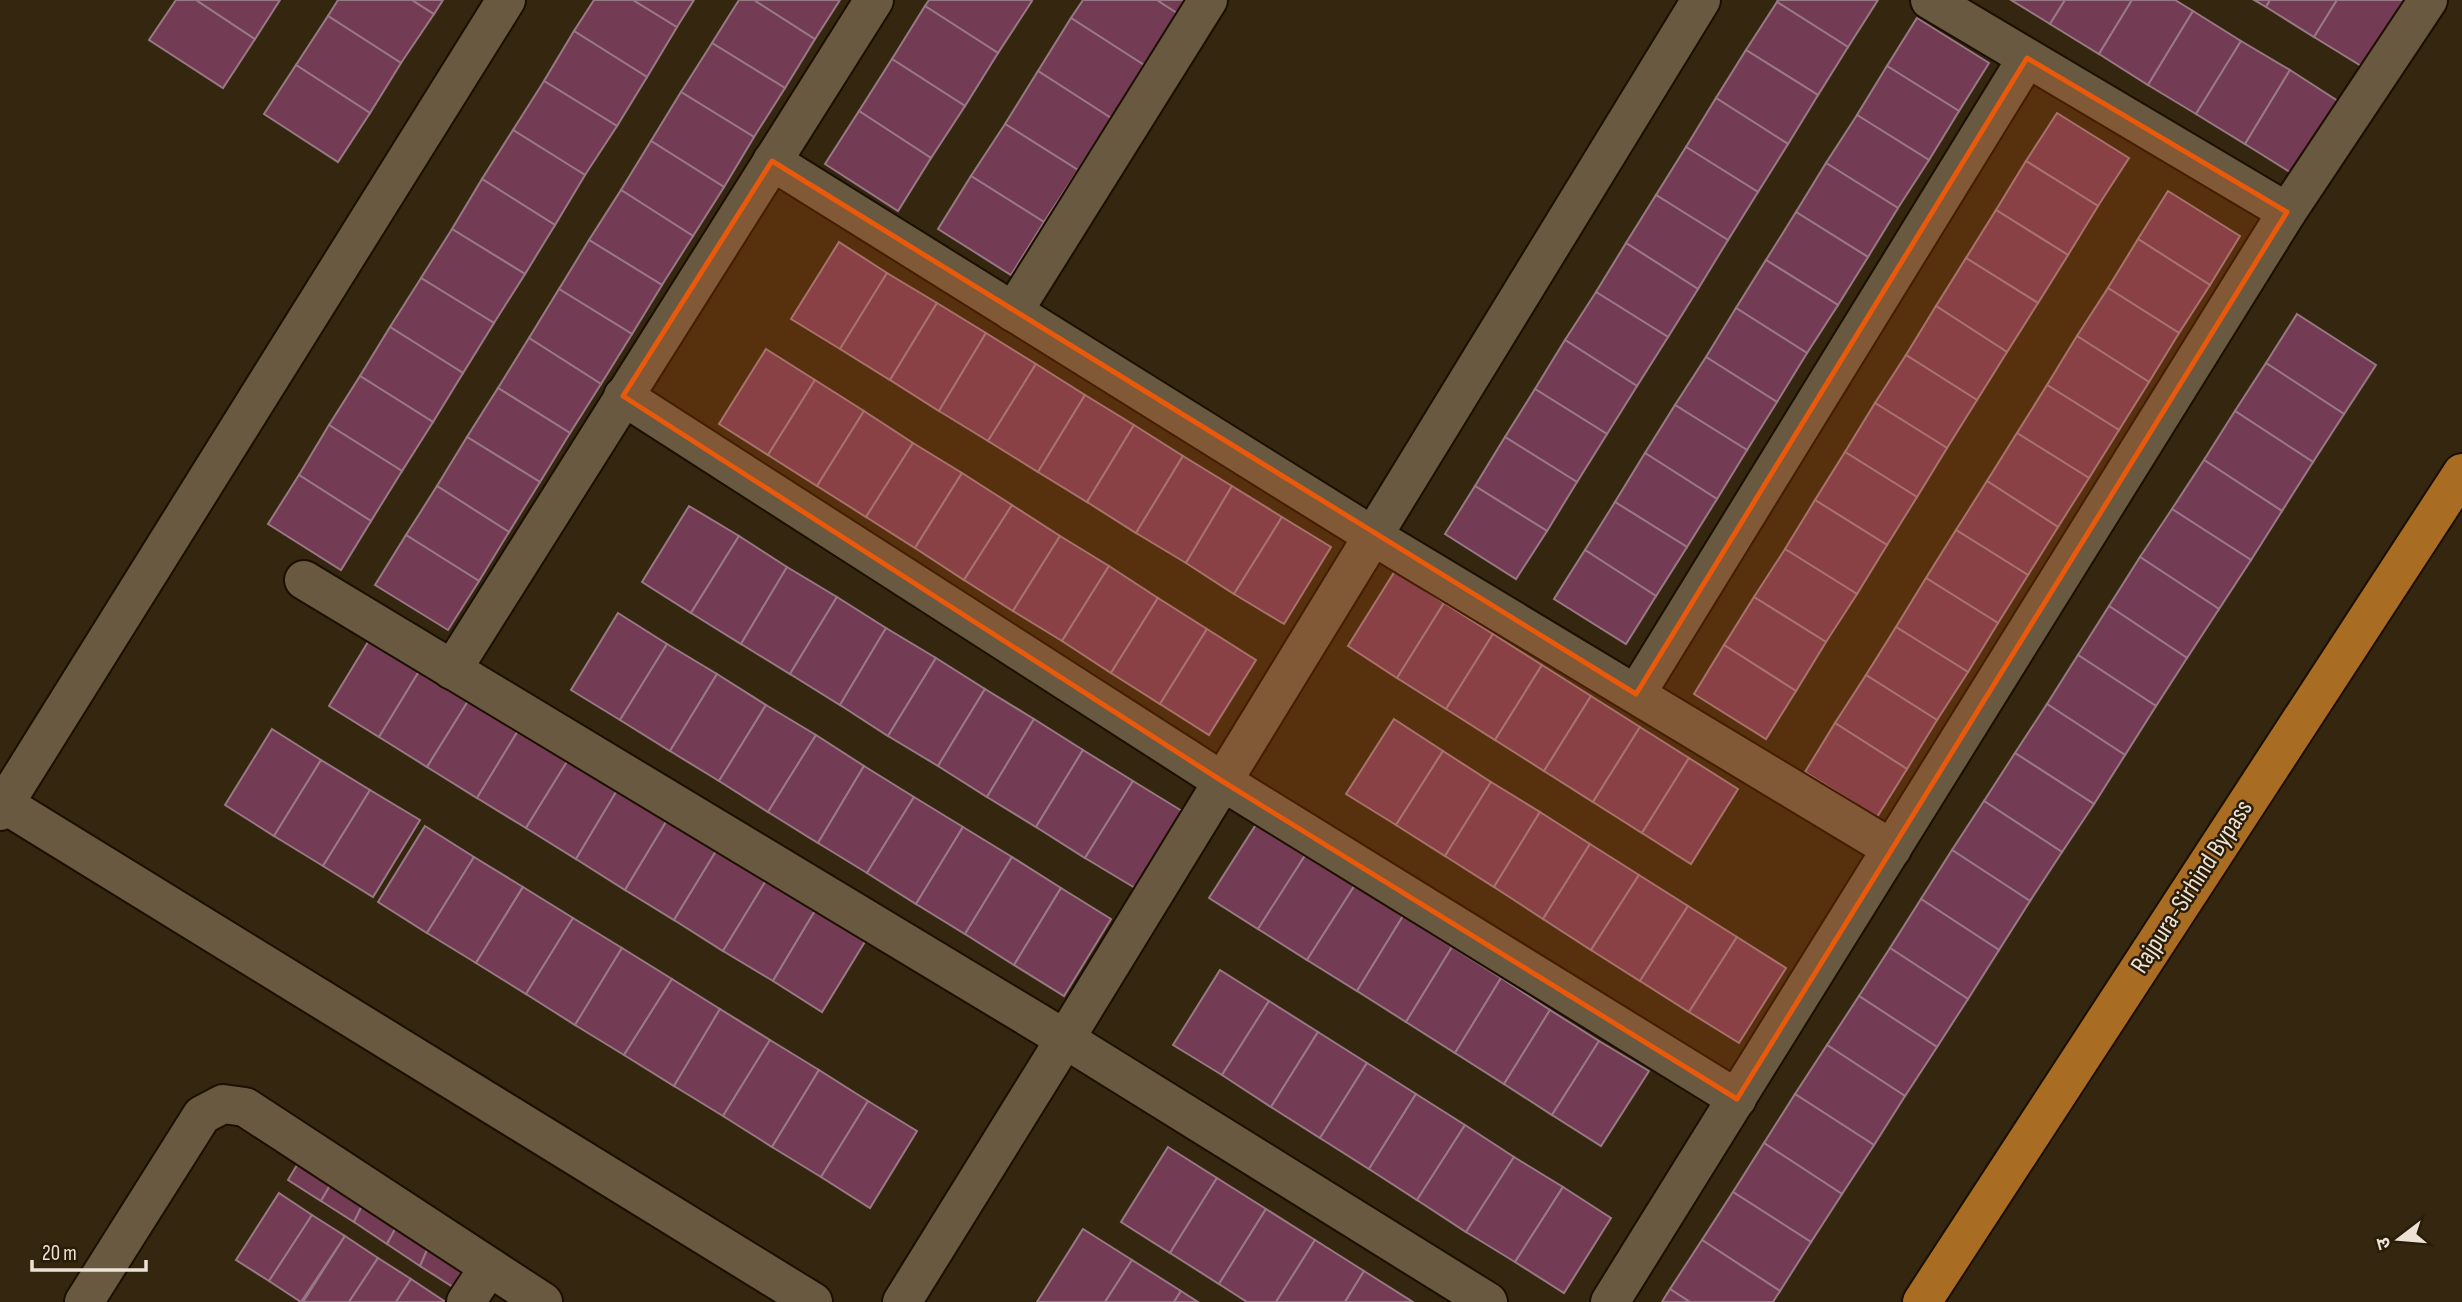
<svg xmlns="http://www.w3.org/2000/svg" width="2462" height="1302" font-family="'Sofia Sans Condensed','Noto Sans Devanagari',sans-serif">
<style>
.building{fill:#743b54;stroke:#977884;stroke-width:2}
.lines{fill:none;stroke-linecap:round;stroke-linejoin:round}
.minor-casing{stroke:#1b0f00;stroke-width:42}
.major-casing{stroke:#1b0f00;stroke-width:42}
.minor{stroke:#695941;stroke-width:38}
.major{stroke:#a86d22;stroke-width:38}
.marked{fill:#e8590c;fill-opacity:0.2;stroke:#e8590c;stroke-width:5;stroke-linejoin:round}
.labels{text-anchor:middle;dominant-baseline:central;stroke-width:5;stroke-linejoin:round;paint-order:stroke}
.street-label{font-size:26px;fill:#ece3d6;stroke:#2a1c06}
</style>
<rect width="100%" height="100%" fill="#34260f"/>
<!-- building -->
<g class="building">
<path d="M176 0H196L255 39 223 88 149 40Z"/>
<path d="M196 0H280L255 39Z"/>
<path d="M338 0H412L434 14 401 63 328 16Z"/>
<path d="M412 0H443L434 14Z"/>
<path d="M594 0H633L677 27 647 77 574 31Z"/>
<path d="M633 0H694L677 27Z"/>
<path d="M739 0H754L815 39 785 88 712 43Z"/>
<path d="M754 0H840L815 39Z"/>
<path d="M929 0H1030L1032 1 998 53 925 6Z"/>
<path d="M1083 0H1157L1177 13 1144 65 1071 18Z"/>
<path d="M1157 0H1186L1177 13Z"/>
<path d="M1778 0H1878L1848 47 1777 2Z"/>
<path d="M2011 0H2065L2050 24Z"/>
<path d="M2065 0H2132L2099 54 2050 24Z"/>
<path d="M2132 0H2175L2193 11 2148 85 2099 54Z"/>
<path d="M2254 0H2270L2266 7Z"/>
<path d="M2270 0H2337L2314 37 2266 7Z"/>
<path d="M2337 0H2404L2363 67 2314 37Z"/>
<path d="M1777 2 1848 47 1818 95 1746 50Z"/>
<path d="M925 6 998 53 965 106 892 59Z"/>
<path d="M2193 11 2241 41 2196 114 2148 85Z"/>
<path d="M328 16 401 63 370 113 296 65Z"/>
<path d="M1071 18 1144 65 1111 118 1038 71Z"/>
<path d="M1917 18 1989 63 1959 111 1887 66Z"/>
<path d="M574 31 647 77 617 126 544 81Z"/>
<path d="M2241 41 2290 70 2245 144 2196 114Z"/>
<path d="M712 43 785 88 754 137 681 92Z"/>
<path d="M1746 50 1818 95 1788 144 1716 98Z"/>
<path d="M892 59 965 106 931 158 859 111Z"/>
<path d="M296 65 370 113 338 162 264 114Z"/>
<path d="M1887 66 1959 111 1929 160 1857 115Z"/>
<path d="M2290 70 2338 101 2293 174 2245 144Z"/>
<path d="M1038 71 1111 118 1078 170 1005 124Z"/>
<path d="M544 81 617 126 585 175 513 130Z"/>
<path d="M681 92 754 137 724 187 651 141Z"/>
<path d="M1716 98 1788 144 1758 192 1686 147Z"/>
<path d="M859 111 931 158 898 211 825 164Z"/>
<path d="M2057 113 2129 158 2098 206 2026 161Z"/>
<path d="M1857 115 1929 160 1898 208 1826 163Z"/>
<path d="M1005 124 1078 170 1044 222 971 176Z"/>
<path d="M513 130 585 175 555 225 482 179Z"/>
<path d="M651 141 724 187 693 236 621 190Z"/>
<path d="M1686 147 1758 192 1728 240 1656 195Z"/>
<path d="M2026 161 2098 206 2068 255 1996 210Z"/>
<path d="M1826 163 1898 208 1868 257 1796 212Z"/>
<path d="M971 176 1044 222 1011 275 938 229Z"/>
<path d="M482 179 555 225 525 274 452 229Z"/>
<path d="M621 190 693 236 662 285 589 240Z"/>
<path d="M2168 191 2240 236 2210 285 2138 239Z"/>
<path d="M1656 195 1728 240 1698 289 1626 243Z"/>
<path d="M1996 210 2068 255 2038 303 1966 258Z"/>
<path d="M1796 212 1868 257 1838 305 1766 260Z"/>
<path d="M452 229 525 274 494 323 421 278Z"/>
<path d="M2138 239 2210 285 2179 333 2108 288Z"/>
<path d="M589 240 662 285 632 334 559 289Z"/>
<path d="M839 242 887 273 840 349 791 319Z"/>
<path d="M1626 243 1698 289 1668 337 1596 292Z"/>
<path d="M1966 258 2038 303 2007 352 1936 306Z"/>
<path d="M1766 260 1838 305 1807 353 1736 308Z"/>
<path d="M887 273 937 303 890 380 840 349Z"/>
<path d="M421 278 494 323 463 373 390 327Z"/>
<path d="M2108 288 2179 333 2149 382 2077 336Z"/>
<path d="M559 289 632 334 601 384 529 338Z"/>
<path d="M1596 292 1668 337 1637 386 1565 340Z"/>
<path d="M937 303 986 333 939 411 890 380Z"/>
<path d="M1936 306 2007 352 1977 400 1906 355Z"/>
<path d="M1736 308 1807 353 1777 402 1706 357Z"/>
<path d="M2297 314 2376 365 2344 414 2266 363Z"/>
<path d="M390 327 463 373 433 422 360 376Z"/>
<path d="M986 333 1036 364 988 441 939 411Z"/>
<path d="M2077 336 2149 382 2119 430 2047 385Z"/>
<path d="M529 338 601 384 570 433 498 388Z"/>
<path d="M1565 340 1637 386 1607 434 1535 389Z"/>
<path d="M766 349 815 380 768 455 719 424Z"/>
<path d="M1906 355 1977 400 1947 448 1875 403Z"/>
<path d="M1706 357 1777 402 1747 450 1675 405Z"/>
<path d="M2266 363 2344 414 2313 462 2235 411Z"/>
<path d="M1036 364 1085 395 1038 472 988 441Z"/>
<path d="M360 376 433 422 402 471 329 425Z"/>
<path d="M815 380 864 411 817 486 768 455Z"/>
<path d="M2047 385 2119 430 2089 478 2017 433Z"/>
<path d="M498 388 570 433 540 482 467 437Z"/>
<path d="M1535 389 1607 434 1577 482 1505 437Z"/>
<path d="M1085 395 1134 425 1087 502 1038 472Z"/>
<path d="M1875 403 1947 448 1917 497 1845 452Z"/>
<path d="M1675 405 1747 450 1717 499 1645 453Z"/>
<path d="M864 411 913 443 866 517 817 486Z"/>
<path d="M2235 411 2313 462 2282 511 2204 460Z"/>
<path d="M329 425 402 471 371 521 299 475Z"/>
<path d="M1134 425 1183 456 1136 533 1087 502Z"/>
<path d="M2017 433 2089 478 2058 527 1987 481Z"/>
<path d="M467 437 540 482 509 532 437 486Z"/>
<path d="M1505 437 1577 482 1547 531 1475 486Z"/>
<path d="M913 443 962 473 915 548 866 517Z"/>
<path d="M1845 452 1917 497 1887 545 1815 500Z"/>
<path d="M1645 453 1717 499 1687 547 1615 502Z"/>
<path d="M1183 456 1232 486 1186 563 1136 533Z"/>
<path d="M2204 460 2282 511 2251 560 2172 509Z"/>
<path d="M962 473 1012 505 964 580 915 548Z"/>
<path d="M299 475 371 521 341 570 268 524Z"/>
<path d="M1987 481 2058 527 2028 575 1956 530Z"/>
<path d="M437 486 509 532 479 581 406 535Z"/>
<path d="M1232 486 1282 517 1234 594 1186 563Z"/>
<path d="M1475 486 1547 531 1516 579 1445 534Z"/>
<path d="M1815 500 1887 545 1857 594 1785 549Z"/>
<path d="M1615 502 1687 547 1656 596 1585 550Z"/>
<path d="M1012 505 1060 536 1013 611 964 580Z"/>
<path d="M689 506 739 536 691 613 642 582Z"/>
<path d="M2172 509 2251 560 2219 609 2140 557Z"/>
<path d="M1282 517 1331 547 1284 624 1234 594Z"/>
<path d="M1956 530 2028 575 1998 623 1926 578Z"/>
<path d="M406 535 479 581 448 630 375 585Z"/>
<path d="M739 536 787 567 741 644 691 613Z"/>
<path d="M1060 536 1109 566 1062 641 1013 611Z"/>
<path d="M1785 549 1857 594 1826 642 1754 597Z"/>
<path d="M1585 550 1656 596 1626 644 1554 599Z"/>
<path d="M2140 557 2219 609 2187 658 2109 606Z"/>
<path d="M1109 566 1158 598 1111 673 1062 641Z"/>
<path d="M787 567 837 597 790 674 741 644Z"/>
<path d="M1395 571 1444 603 1397 678 1348 646Z"/>
<path d="M1926 578 1998 623 1968 672 1896 627Z"/>
<path d="M837 597 886 628 840 705 790 674Z"/>
<path d="M1754 597 1826 642 1796 691 1724 645Z"/>
<path d="M1158 598 1207 629 1160 704 1111 673Z"/>
<path d="M1444 603 1493 634 1446 709 1397 678Z"/>
<path d="M2109 606 2187 658 2156 706 2078 655Z"/>
<path d="M618 613 667 644 620 720 571 690Z"/>
<path d="M1896 627 1968 672 1937 720 1866 675Z"/>
<path d="M886 628 936 658 888 736 840 705Z"/>
<path d="M376 629 426 660 379 737 329 706Z"/>
<path d="M1207 629 1256 660 1209 735 1160 704Z"/>
<path d="M1493 634 1542 665 1495 740 1446 709Z"/>
<path d="M667 644 717 674 670 751 620 720Z"/>
<path d="M1724 645 1796 691 1766 739 1694 694Z"/>
<path d="M2078 655 2156 706 2125 755 2047 704Z"/>
<path d="M936 658 985 689 938 766 888 736Z"/>
<path d="M426 660 475 690 427 767 379 737Z"/>
<path d="M1542 665 1591 696 1544 771 1495 740Z"/>
<path d="M717 674 766 705 719 781 670 751Z"/>
<path d="M1866 675 1937 720 1907 769 1835 723Z"/>
<path d="M985 689 1034 719 987 797 938 766Z"/>
<path d="M475 690 524 721 477 798 427 767Z"/>
<path d="M1591 696 1640 727 1593 802 1544 771Z"/>
<path d="M2047 704 2125 755 2094 804 2015 753Z"/>
<path d="M766 705 816 735 768 812 719 781Z"/>
<path d="M1034 719 1083 750 1036 827 987 797Z"/>
<path d="M1394 719 1443 751 1396 825 1346 794Z"/>
<path d="M524 721 573 752 526 828 477 798Z"/>
<path d="M1835 723 1907 769 1877 817 1805 772Z"/>
<path d="M1640 727 1689 758 1642 833 1593 802Z"/>
<path d="M272 729 321 760 274 836 225 805Z"/>
<path d="M816 735 864 766 818 843 768 812Z"/>
<path d="M1083 750 1133 781 1085 858 1036 827Z"/>
<path d="M1443 751 1491 782 1445 856 1396 825Z"/>
<path d="M573 752 622 782 576 859 526 828Z"/>
<path d="M2015 753 2094 804 2062 852 1984 801Z"/>
<path d="M1689 758 1738 789 1691 864 1642 833Z"/>
<path d="M321 760 370 790 323 866 274 836Z"/>
<path d="M864 766 914 797 867 873 818 843Z"/>
<path d="M1133 781 1182 811 1135 888 1085 858Z"/>
<path d="M622 782 672 812 625 890 576 859Z"/>
<path d="M1491 782 1540 812 1494 887 1445 856Z"/>
<path d="M370 790 420 820 373 897 323 866Z"/>
<path d="M914 797 963 827 916 904 867 873Z"/>
<path d="M1984 801 2062 852 2030 901 1952 850Z"/>
<path d="M672 812 721 843 674 920 625 890Z"/>
<path d="M1540 812 1590 844 1543 919 1494 887Z"/>
<path d="M1257 823 1306 854 1258 929 1209 898Z"/>
<path d="M425 826 474 857 427 933 378 902Z"/>
<path d="M963 827 1012 857 965 934 916 904Z"/>
<path d="M721 843 770 874 723 951 674 920Z"/>
<path d="M1590 844 1639 875 1591 950 1543 919Z"/>
<path d="M1952 850 2030 901 1999 950 1921 899Z"/>
<path d="M1306 854 1355 885 1307 960 1258 929Z"/>
<path d="M474 857 523 887 476 963 427 933Z"/>
<path d="M1012 857 1061 888 1014 965 965 934Z"/>
<path d="M770 874 819 904 773 981 723 951Z"/>
<path d="M1639 875 1688 906 1640 981 1591 950Z"/>
<path d="M1355 885 1403 916 1357 991 1307 960Z"/>
<path d="M523 887 573 918 526 994 476 963Z"/>
<path d="M1061 888 1111 919 1064 996 1014 965Z"/>
<path d="M1921 899 1999 950 1968 999 1890 948Z"/>
<path d="M819 904 869 935 822 1012 773 981Z"/>
<path d="M1688 906 1737 937 1689 1012 1640 981Z"/>
<path d="M1403 916 1452 947 1406 1022 1357 991Z"/>
<path d="M573 918 622 948 575 1025 526 994Z"/>
<path d="M1737 937 1786 968 1739 1043 1689 1012Z"/>
<path d="M1452 947 1501 978 1455 1053 1406 1022Z"/>
<path d="M622 948 672 979 624 1055 575 1025Z"/>
<path d="M1890 948 1968 999 1937 1047 1859 996Z"/>
<path d="M1220 970 1269 1001 1222 1075 1173 1045Z"/>
<path d="M1501 978 1550 1010 1504 1084 1455 1053Z"/>
<path d="M672 979 720 1009 674 1086 624 1055Z"/>
<path d="M1859 996 1937 1047 1905 1096 1827 1045Z"/>
<path d="M1269 1001 1318 1032 1271 1107 1222 1075Z"/>
<path d="M720 1009 770 1040 723 1116 674 1086Z"/>
<path d="M1550 1010 1599 1041 1552 1115 1504 1084Z"/>
<path d="M1318 1032 1367 1063 1320 1138 1271 1107Z"/>
<path d="M770 1040 819 1070 772 1147 723 1116Z"/>
<path d="M1599 1041 1649 1071 1601 1146 1552 1115Z"/>
<path d="M1827 1045 1905 1096 1874 1145 1795 1094Z"/>
<path d="M1367 1063 1416 1094 1369 1169 1320 1138Z"/>
<path d="M819 1070 868 1101 821 1177 772 1147Z"/>
<path d="M1416 1094 1465 1125 1417 1200 1369 1169Z"/>
<path d="M1795 1094 1874 1145 1842 1194 1764 1143Z"/>
<path d="M868 1101 917 1131 870 1208 821 1177Z"/>
<path d="M1465 1125 1514 1157 1466 1232 1417 1200Z"/>
<path d="M1764 1143 1842 1194 1811 1242 1733 1192Z"/>
<path d="M1168 1147 1217 1178 1170 1253 1121 1222Z"/>
<path d="M302 1157 336 1175 321 1201 288 1180Z"/>
<path d="M1514 1157 1563 1187 1515 1262 1466 1232Z"/>
<path d="M336 1175 367 1195 354 1222 321 1201Z"/>
<path d="M1217 1178 1266 1209 1219 1284 1170 1253Z"/>
<path d="M1563 1187 1611 1218 1564 1293 1515 1262Z"/>
<path d="M1733 1192 1811 1242 1780 1291 1702 1240Z"/>
<path d="M279 1193 312 1215 269 1281 236 1260Z"/>
<path d="M367 1195 399 1222 387 1244 354 1222Z"/>
<path d="M1266 1209 1315 1240 1276 1302H1247L1219 1284Z"/>
<path d="M312 1215 345 1236 301 1302 269 1281Z"/>
<path d="M399 1222 431 1241 420 1266 387 1244Z"/>
<path d="M1083 1229 1132 1260 1105 1302H1037Z"/>
<path d="M345 1236 378 1258 349 1302H303Z"/>
<path d="M1315 1240 1364 1271 1345 1302H1276Z"/>
<path d="M1702 1240 1780 1291 1773 1302H1690L1670 1289Z"/>
<path d="M431 1241 467 1262 453 1287 420 1266Z"/>
<path d="M378 1258 411 1279 396 1302H349Z"/>
<path d="M1132 1260 1181 1291 1174 1302H1105Z"/>
<path d="M1364 1271 1413 1302H1345Z"/>
<path d="M411 1279 444 1301 443 1302H396Z"/>
<path d="M1670 1289 1690 1302H1662Z"/>
<path d="M1181 1291 1198 1302H1174Z"/>
</g>
<g class="lines">
<!-- minor casing -->
<g class="minor-casing">
<g id="minor">
<path d="M772 161 1373 536 1892 849"/>
<path d="M2287 212 2428 0"/>
<path d="M1013 312 1208 0"/>
<path d="M623 396 1222 781 1737 1099"/>
<path d="M304 580 1065 1039 1701 0"/>
<path d="M452 670 874 0"/>
<path d="M1636 694 2027 58"/>
<path d="M4 804 813 1302"/>
<path d="M0 811 506 0"/>
<path d="M84 1302 202 1115 223 1104 245 1107 543 1302"/>
<path d="M466 1302 489 1267"/>
<path d="M902 1302 1065 1039 1488 1302"/>
<path d="M1610 1302 2287 212 1930 0"/>
</g>
</g>
<!-- major casing -->
<g class="major-casing">
<path id="major" d="M1922 1302 2462 473"/>
</g>
<!-- minor -->
<use href="#minor" class="minor"/>
<!-- major -->
<use href="#major" class="major"/>
</g>
<!-- marked area -->
<path class="marked" d="M2027 58 2287 212 1737 1099 1222 781 623 396 772 161 1636 694Z"/>
<g class="labels">
<!-- street labels -->
<g class="street-label">
<text transform="translate(2192 887) rotate(-57)">Rajpura-Sirhind Bypass</text>
</g>
</g>
<!-- north arrow -->
<g transform="translate(2399 1239) rotate(254)" stroke="#2a1c06" stroke-width="5" paint-order="stroke">
<path d="M0-5L12 26L0 18L-12 26Z" fill="#ece3d6"/>
<text y="-10" font-size="19" font-weight="bold" text-anchor="middle" fill="#ece3d6">उ</text>
</g>
<!-- scale -->
<path d="M32 1260v10h114v-10" fill="none" stroke="#ece3d6" stroke-width="3.5"/>
<text x="42" y="1260" font-size="21" fill="#ece3d6" stroke="#2a1c06" stroke-width="5" paint-order="stroke">20 m</text>
</svg>
